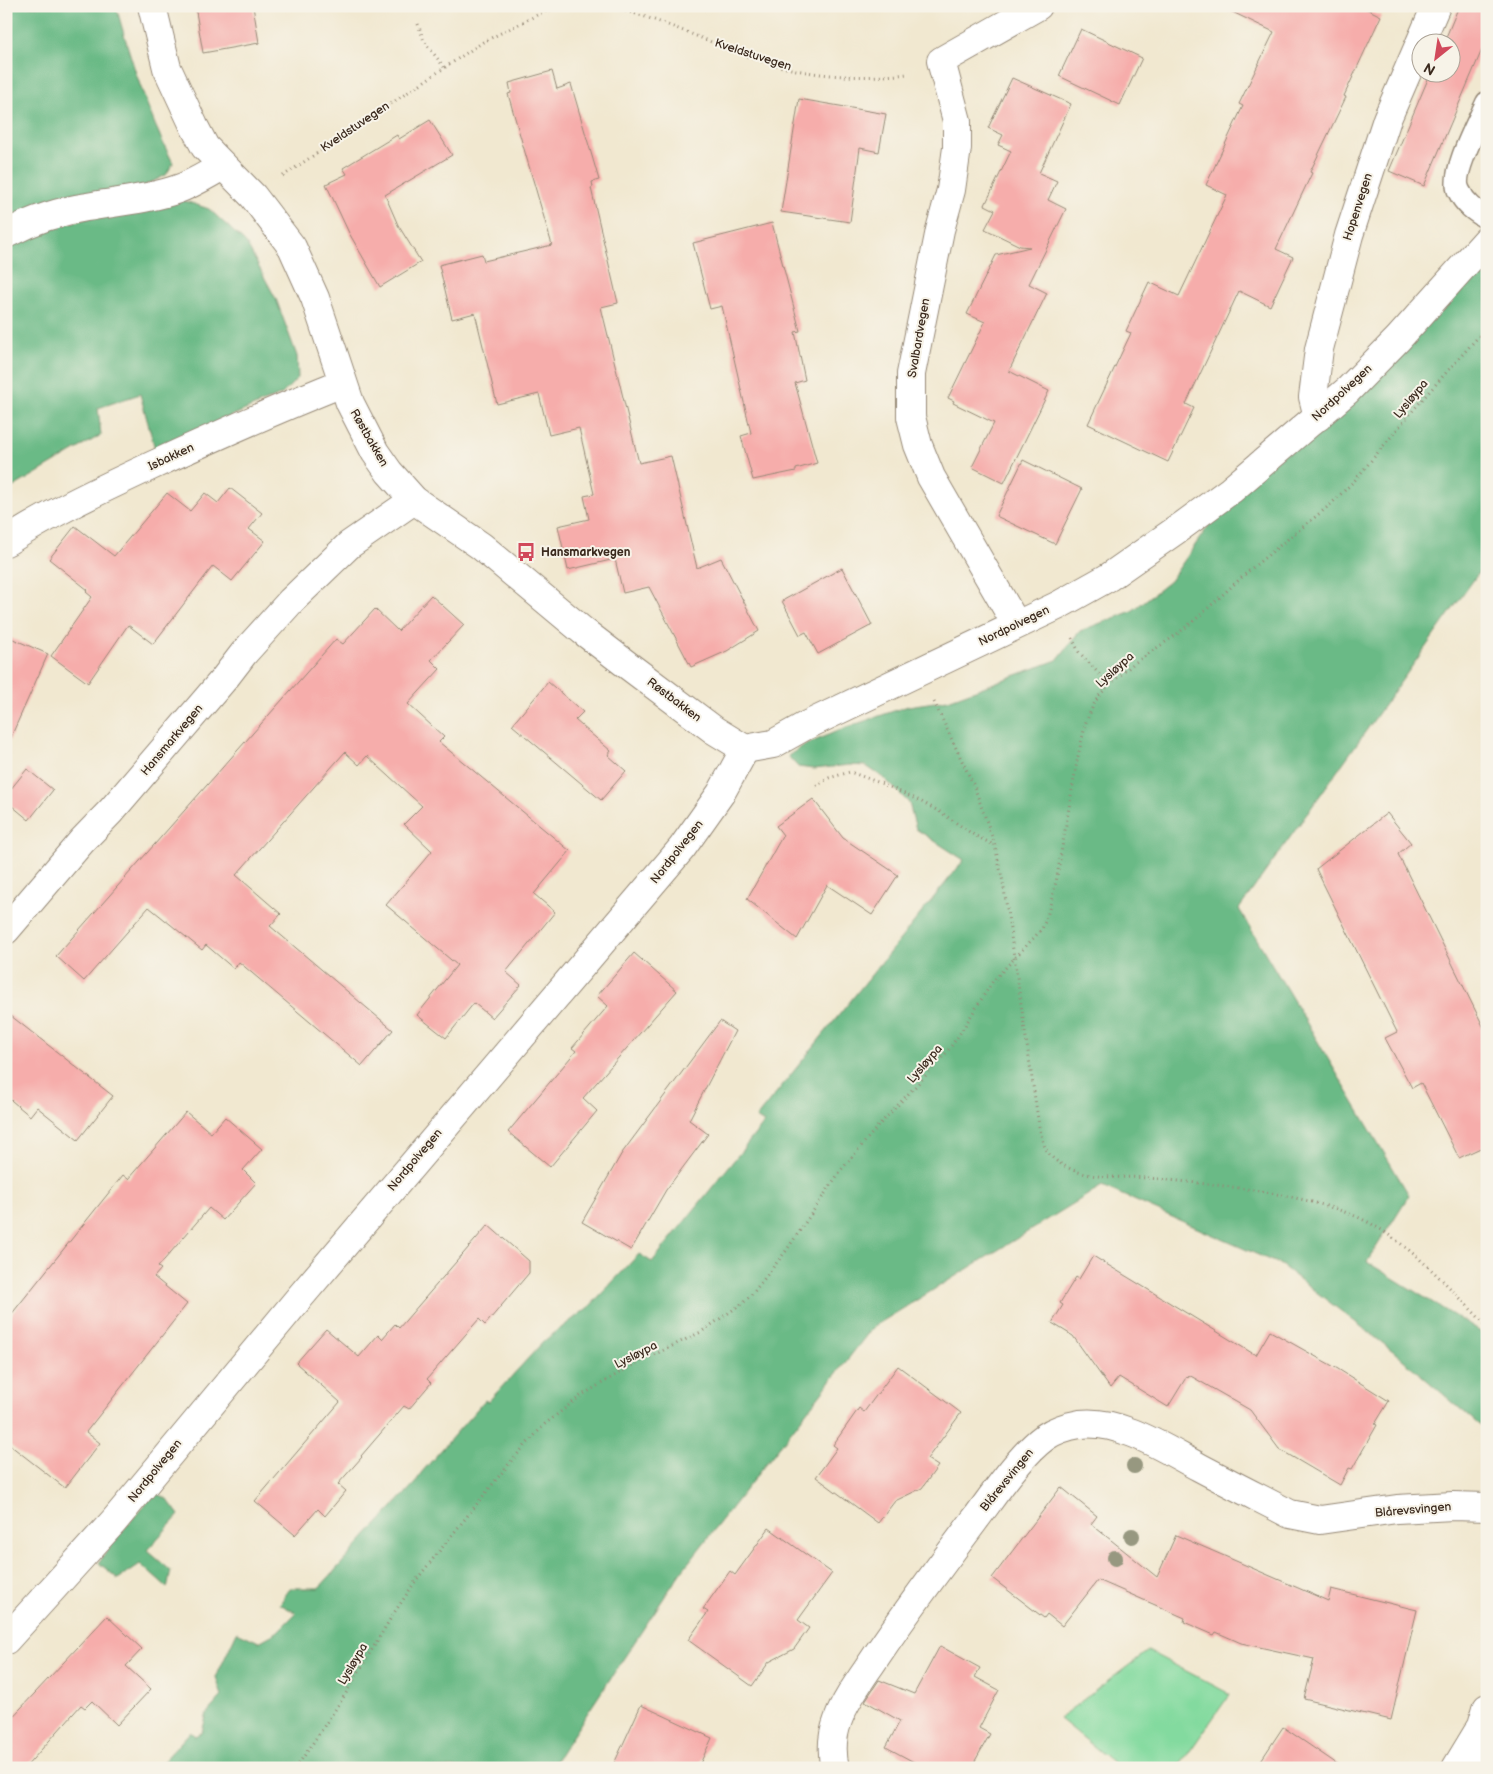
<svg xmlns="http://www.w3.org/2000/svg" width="1493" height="1774" font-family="'Balsamiq Sans',sans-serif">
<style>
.green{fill:#83da9f;stroke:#5f825e}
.forest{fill:#6aba86;stroke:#527252}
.building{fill:#f6adab}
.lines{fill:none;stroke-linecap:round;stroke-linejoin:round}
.service-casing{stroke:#968977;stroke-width:25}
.minor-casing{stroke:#968977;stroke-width:30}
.tertiary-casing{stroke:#968977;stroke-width:30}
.path{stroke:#968977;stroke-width:3;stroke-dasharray:1 4;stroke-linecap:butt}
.service{stroke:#fff;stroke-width:22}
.minor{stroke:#fff;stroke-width:28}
.tertiary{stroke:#fff;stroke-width:28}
.tree{fill:#979880}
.labels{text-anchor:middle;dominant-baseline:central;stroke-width:4;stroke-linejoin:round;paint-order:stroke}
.street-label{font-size:12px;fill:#3b2a1e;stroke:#f7f3e8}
.poi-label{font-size:12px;font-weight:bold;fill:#3b2a1e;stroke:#f7f3e8;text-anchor:start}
</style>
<rect width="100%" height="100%" fill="#f7f3e8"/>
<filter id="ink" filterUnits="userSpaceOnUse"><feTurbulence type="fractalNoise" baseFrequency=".02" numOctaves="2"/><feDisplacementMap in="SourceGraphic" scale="10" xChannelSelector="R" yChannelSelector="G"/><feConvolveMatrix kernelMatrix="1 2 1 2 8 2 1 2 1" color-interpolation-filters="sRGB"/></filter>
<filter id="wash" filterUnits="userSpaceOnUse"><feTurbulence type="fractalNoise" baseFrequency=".0096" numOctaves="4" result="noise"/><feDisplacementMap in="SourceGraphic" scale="20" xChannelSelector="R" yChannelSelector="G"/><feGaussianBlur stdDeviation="1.12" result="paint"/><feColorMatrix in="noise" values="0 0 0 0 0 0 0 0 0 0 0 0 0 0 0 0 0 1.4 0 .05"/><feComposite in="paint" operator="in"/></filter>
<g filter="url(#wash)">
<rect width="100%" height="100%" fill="#f1e8d0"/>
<!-- green -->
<path class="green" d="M1148 1651 1230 1694 1178 1768H1120L1059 1718Z"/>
<!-- forest -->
<g class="forest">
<path d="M6 6H116C131 60 147 113 173 163L166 175 144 186 6 222Z"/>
<path d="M179 199 209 209 246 243 276 299 297 356 298 378 282 394 155 449 140 394 98 408 101 435 15 486 6 490V244L21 236 119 210Z"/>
<path d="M1487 263V561L1239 909 1409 1195 1367 1262 1487 1336V1430L1478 1424 1393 1351 1281 1265 1102 1186 873 1327 681 1572 551 1768H160V1765L190 1732 195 1736 202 1732 207 1713 222 1696 216 1677 237 1632 259 1642 277 1632 296 1613 280 1604 290 1588H319L416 1482 421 1473 485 1400 488 1402 544 1341 590 1306 639 1254 652 1262 764 1123 756 1118 964 860 916 829 909 803 884 778 866 766 849 765 814 769 798 767 788 756 803 746 842 729 908 706 948 700 1057 660 1080 631 1132 611 1170 581 1214 518Z"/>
<path d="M155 1493 167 1499 179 1515 147 1550 171 1571 167 1588 140 1564 118 1579 99 1563 112 1543Z"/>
</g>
<g id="blocks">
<!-- building -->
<g class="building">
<path d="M195 6H253L259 43 203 53Z"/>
<path d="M1220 6H1361L1381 16 1344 96 1346 97 1310 172 1312 173 1276 249 1293 257 1270 306 1239 291 1186 404 1194 408 1168 462 1088 424 1131 333 1126 331 1149 282 1179 296 1227 195 1206 185 1243 106 1239 104 1274 32Z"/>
<path d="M1459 6H1487V38L1424 186 1389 171 1431 72H1450V42H1444Z"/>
<path d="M1081 29 1142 58 1120 105 1059 76Z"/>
<path d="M552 71 557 89 571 84 599 180 592 182 593 187 591 188 618 303 601 307 639 463 671 456 697 568 721 558 759 631 727 651 691 667 649 587 623 593 615 559 568 570 558 526 589 519 584 496 594 494 579 428 549 435 539 394 497 404 475 313 452 319 439 265 482 254 484 261 552 245 508 94 511 93 509 83Z"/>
<path d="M1012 78 1071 104 1039 173 1057 181 1048 200 1066 209 1029 284 1047 293 1009 371 1049 391 1004 483 972 467 994 423 953 403 954 401 948 398 985 322 967 314 996 255 1030 247 1020 246 985 229 995 210 985 205 1011 151 998 145 1003 135 988 128Z"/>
<path d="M799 99 886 114 879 152 860 148 850 222 781 212Z"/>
<path d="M430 120 452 155 385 195 398 225 421 262 380 287 349 233 326 184 347 174 343 168 397 135 399 139Z"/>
<path d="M772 223 800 331 795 332 805 380 795 383 817 463 796 469V471L753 480 741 436 751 433 722 306 710 309 693 243Z"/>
<path d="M1023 460 1082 489 1055 544 996 516Z"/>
<path d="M230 488 262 513 249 529 265 541 232 581 213 566 153 644 128 625 88 683 51 656 92 597 86 592 88 590 49 559 75 526 114 556 167 493 190 511 205 493 218 503Z"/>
<path d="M842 568 872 625 818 654 806 632 800 635 782 601Z"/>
<path d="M431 595 464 625 431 660 440 669 408 704 444 737 439 742 570 851 534 894 555 912 506 972 521 985 492 1018 474 1003 446 1038 417 1015 457 965 386 905 432 851 404 824 422 806 367 756 359 765 345 752 236 875 281 914 270 926 393 1030 362 1066 239 962 234 969 206 945 202 950 149 907 84 981 56 956 336 639 343 644 375 609 398 631Z"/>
<path d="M6 636 48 654 6 748Z"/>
<path d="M548 682 583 712 575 720 611 751 608 755 626 771 601 800 512 725Z"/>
<path d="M27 769 53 790 29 820 6 801V795Z"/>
<path d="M813 799 843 838 898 875 872 915 827 885 797 939 747 899 783 835 776 826Z"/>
<path d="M1387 813 1411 843 1398 854 1487 1034V1145L1459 1158 1421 1083 1412 1088 1385 1038 1397 1032 1316 869Z"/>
<path d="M634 953 677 991 583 1098 597 1111 550 1167 508 1132 576 1051 572 1048 608 1006 597 996Z"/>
<path d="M6 1012 113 1096 78 1140 37 1107 30 1116 6 1096Z"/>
<path d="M720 1021 735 1031 689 1120 708 1134 666 1190 631 1250 582 1222 622 1153Z"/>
<path d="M186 1112 211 1133 225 1117 262 1149 243 1170 256 1183 223 1220 209 1208 158 1267 161 1269 154 1277 187 1304 86 1432 100 1443 65 1488 6 1442V1321L123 1175 128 1179Z"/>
<path d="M488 1225 529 1261V1273L485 1325 479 1319 427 1379 431 1383 409 1409 404 1406 361 1456 362 1457 338 1484 346 1491 325 1516 318 1509 295 1535 255 1501 340 1402 296 1363 326 1329 359 1357 378 1335 382 1339 395 1324 399 1328Z"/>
<path d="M1093 1256 1252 1353 1256 1355 1270 1331 1338 1369 1389 1401 1375 1424 1377 1425 1352 1469 1349 1468 1340 1485 1279 1449 1250 1410 1189 1375 1188 1377 1187 1376 1168 1407 1119 1377 1110 1388 1073 1336 1052 1323 1063 1305 1060 1303 1076 1277 1079 1279Z"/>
<path d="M898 1366 961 1413 927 1459 938 1466 922 1488 895 1501 878 1523 816 1477 837 1448 833 1445 859 1408 864 1412Z"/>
<path d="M1061 1487 1097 1516 1091 1524 1157 1577 1176 1535 1328 1601 1331 1589 1417 1610 1391 1720 1304 1699 1314 1659 1241 1643 1216 1632 1214 1635 1184 1622 1185 1618 1098 1580 1062 1626 1047 1614 1044 1618 992 1578Z"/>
<path d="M769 1528 832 1573 798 1620 809 1628 794 1649 769 1662 752 1686 688 1640 708 1612 703 1609 730 1571 735 1575Z"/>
<path d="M107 1616 142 1649 126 1666 151 1689 117 1725 92 1701 85 1708 81 1705 25 1768H6V1724Z"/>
<path d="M940 1646 980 1668 975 1677 999 1690 979 1728 990 1734 971 1768H925L886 1747 900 1721 865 1701 879 1680 914 1694Z"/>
<path d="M641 1705 712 1738 698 1768H612Z"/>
<path d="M1283 1727 1343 1768H1256Z"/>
</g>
</g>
</g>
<g filter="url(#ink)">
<use href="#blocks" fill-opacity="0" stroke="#968977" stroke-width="1"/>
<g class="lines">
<!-- service casing -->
<g class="service-casing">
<path id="service" d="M1487 103C1479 121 1450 175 1459 191 1465 204 1475 211 1487 218"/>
</g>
<!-- minor casing -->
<g class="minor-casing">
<g id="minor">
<path d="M6 234C31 221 59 211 87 207 116 202 150 199 178 189 193 184 208 174 223 166"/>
<path d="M1318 417 1313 397 1319 349 1349 235 1387 119 1436 6"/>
<path d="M6 542C52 512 102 489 151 466 214 437 277 409 342 383"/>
<path d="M1016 624 931 477 918 445 911 417V374L940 230 951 190 957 148V121L941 61 1038 6"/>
<path d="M6 930 82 841 111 811 224 679 244 653 291 601 349 545 414 500"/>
<path d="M6 1640 114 1521 300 1297 682 848 721 793 745 749"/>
<path d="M1468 1750 1487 1762"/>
<path d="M835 1768C831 1751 832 1736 838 1720 846 1698 864 1675 877 1655 908 1609 941 1565 974 1521 993 1496 1020 1455 1045 1437 1055 1430 1068 1426 1080 1424 1120 1419 1165 1449 1199 1467 1229 1483 1259 1498 1290 1514L1320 1520 1397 1509 1453 1506 1487 1507"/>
<path d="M1456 1768 1482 1725 1487 1708"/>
</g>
</g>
<!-- tertiary casing -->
<g class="tertiary-casing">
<path id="tertiary" d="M152 6 167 68 194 126 205 147 253 196 292 247 315 298 350 403 375 452 389 472 414 500 481 546 583 631 626 664 714 730 745 749 773 744 805 726 1057 606 1109 577 1182 526 1231 490 1348 390 1398 339 1487 240"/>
</g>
<!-- path -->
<g class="path">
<path d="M606 6C665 19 718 48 775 65 818 77 864 79 907 74"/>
<path d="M418 24 424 41 444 67"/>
<path d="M283 176 483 42 541 13 563 6"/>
<path d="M1072 638 1079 652 1109 685"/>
<path d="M934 702 974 786 994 842 1003 882 1039 1126C1044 1150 1048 1159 1071 1169 1094 1180 1124 1176 1149 1178 1216 1185 1286 1190 1350 1214 1401 1233 1449 1287 1487 1326"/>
<path d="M816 786 829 778 850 772 883 784 920 801 942 813 974 835 994 845"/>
<path d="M296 1768 343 1698 392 1616 417 1579 512 1460 545 1424 582 1395 633 1365 701 1332 743 1303 752 1294 786 1251 841 1170 879 1125 943 1057 957 1038 993 981 1042 929 1047 917 1056 882 1078 756 1086 722 1093 706 1098 697 1109 685 1133 664 1176 635 1196 619 1252 568 1330 505 1355 480 1420 402 1487 327"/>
</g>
<!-- service -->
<use href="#service" class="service"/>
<!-- minor -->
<use href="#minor" class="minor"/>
<!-- tertiary -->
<use href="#tertiary" class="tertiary"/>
</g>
<!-- trees -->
<g class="tree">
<circle cx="1134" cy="1466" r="8"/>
<circle cx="1132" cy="1536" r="8"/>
<circle cx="1115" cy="1558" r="8"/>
</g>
</g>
<!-- icons -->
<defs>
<g id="bus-bare" transform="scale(1.5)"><path d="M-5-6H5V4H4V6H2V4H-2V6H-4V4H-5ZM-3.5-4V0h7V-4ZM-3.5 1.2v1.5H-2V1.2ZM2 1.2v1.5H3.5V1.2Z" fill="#d1495b" stroke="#f7f3e8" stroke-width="2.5" paint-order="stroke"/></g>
</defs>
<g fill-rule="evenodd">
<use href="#bus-bare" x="526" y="552"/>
</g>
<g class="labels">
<!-- street labels -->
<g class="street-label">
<text transform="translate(753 55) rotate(18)">Kveldstuvegen</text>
<text transform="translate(355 127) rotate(-34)">Kveldstuvegen</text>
<text transform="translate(1358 207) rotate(-72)">Hopenvegen</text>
<text transform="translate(919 338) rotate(-80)">Svalbardvegen</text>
<text transform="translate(1342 393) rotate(-43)">Nordpolvegen</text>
<text transform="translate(1411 399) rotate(-50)">Lysløypa</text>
<text transform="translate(369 438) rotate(60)">Røstbakken</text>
<text transform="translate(171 457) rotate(-25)">Isbakken</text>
<text transform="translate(1014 626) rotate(-26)">Nordpolvegen</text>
<text transform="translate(1115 670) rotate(-42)">Lysløypa</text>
<text transform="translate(674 700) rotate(37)">Røstbakken</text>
<text transform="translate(172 740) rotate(-50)">Hansmarkvegen</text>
<text transform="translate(677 852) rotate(-52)">Nordpolvegen</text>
<text transform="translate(925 1064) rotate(-49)">Lysløypa</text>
<text transform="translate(415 1160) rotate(-50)">Nordpolvegen</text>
<text transform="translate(636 1355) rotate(-27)">Lysløypa</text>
<text transform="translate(155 1471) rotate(-51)">Nordpolvegen</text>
<text transform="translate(1007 1480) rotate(-51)">Blårevsvingen</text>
<text transform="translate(1413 1510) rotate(-5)">Blårevsvingen</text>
<text transform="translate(353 1664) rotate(-59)">Lysløypa</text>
</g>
<!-- poi labels -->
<g class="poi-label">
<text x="541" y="552">Hansmarkvegen</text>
</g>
</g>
<!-- margin -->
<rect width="1493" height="1774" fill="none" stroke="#f7f3e8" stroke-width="25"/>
<!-- north arrow -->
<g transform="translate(1436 58) rotate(210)"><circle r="24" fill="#f7f3e8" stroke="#aca397"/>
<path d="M0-4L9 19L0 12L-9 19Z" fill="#d1495b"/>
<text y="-8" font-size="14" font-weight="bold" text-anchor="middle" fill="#3b2a1e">N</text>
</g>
</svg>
